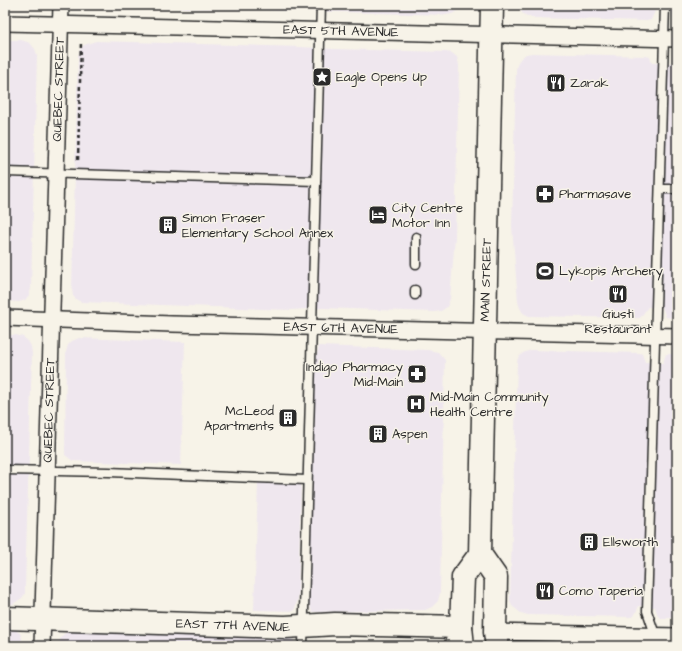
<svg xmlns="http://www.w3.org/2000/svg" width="682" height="651" font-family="'Architects Daughter',sans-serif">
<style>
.built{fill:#efe7ee}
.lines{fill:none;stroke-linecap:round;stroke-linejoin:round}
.lane-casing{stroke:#2b2b2b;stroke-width:11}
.street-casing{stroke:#2b2b2b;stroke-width:18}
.secondary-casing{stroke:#2b2b2b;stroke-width:25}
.primary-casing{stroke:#2b2b2b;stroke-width:25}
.path{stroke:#2b2b2b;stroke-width:2.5;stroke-dasharray:4 3;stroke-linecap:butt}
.lane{stroke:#f7f3e8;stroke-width:8}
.street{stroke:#f7f3e8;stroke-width:15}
.secondary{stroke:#f7f3e8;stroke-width:22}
.primary{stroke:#f7f3e8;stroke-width:22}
.labels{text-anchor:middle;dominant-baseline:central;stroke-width:3;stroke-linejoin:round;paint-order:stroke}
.street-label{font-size:13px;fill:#2b2b2b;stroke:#f7f3e8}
.poi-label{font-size:13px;fill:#2b2b2b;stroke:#f7f3e8;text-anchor:start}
</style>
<rect width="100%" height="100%" fill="#f7f3e8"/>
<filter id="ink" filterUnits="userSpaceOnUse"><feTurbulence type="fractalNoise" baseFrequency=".025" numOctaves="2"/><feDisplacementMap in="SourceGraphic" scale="8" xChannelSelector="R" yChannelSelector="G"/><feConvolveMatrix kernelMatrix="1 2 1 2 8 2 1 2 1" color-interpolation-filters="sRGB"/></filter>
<g filter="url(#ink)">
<!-- built -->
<g class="built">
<path d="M90 5H461L457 11 452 14 446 15Z"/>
<path d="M518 5H677V21L673 17 672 11H655L651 20 647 21 532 18 523 14 520 10Z"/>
<path d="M5 40H21L30 43 35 49 37 55 31 289 29 295 25 300 19 302 5 301Z"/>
<path d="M96 41 301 47 334 49 446 52 452 53 457 57 459 65 455 237 450 299 447 307 441 311 434 312 323 308 291 310 82 302 77 300 73 296 72 289 78 56 80 49 84 45Z"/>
<path d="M532 53 646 56 650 57 652 63H671L673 60 677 57V319L666 317 662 307H648L640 318 529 316 523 313 520 308 518 302 512 226 516 69 518 62 521 58 526 54Z"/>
<path d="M5 335H16L23 337 28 341 31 346 32 354 25 588V594L22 598 13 604 5 605Z"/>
<path d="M79 338 185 342 181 465 73 461 65 455 66 352 68 345 72 341Z"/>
<path d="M319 346 428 350 438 352 445 360 440 593 438 601 432 607 425 610 312 612 307 597 316 357Z"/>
<path d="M531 350 640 353 642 354 645 362 663 363 666 354H677V618H661L658 616 655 607 639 606 634 616 631 617 528 615 521 613 512 606 510 600 517 362 518 358 523 353Z"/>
<path d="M258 481 301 483 298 599 294 611 254 610Z"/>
<path d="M5 629 15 630 20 633 22 639 23 646H5Z"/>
<path d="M79 629 289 638 293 640 296 646H58L61 637 65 633Z"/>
</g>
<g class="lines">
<!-- lane casing -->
<g class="lane-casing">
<g id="lane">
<path d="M5 172 316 181"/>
<path d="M660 189H677"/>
<path d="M416 264V237"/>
<path d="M415 295V290"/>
<path d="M5 470 109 472 307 480"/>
<path d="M303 646 321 5"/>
<path d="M659 646 647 611 665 5"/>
</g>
</g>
<!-- street casing -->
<g class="street-casing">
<g id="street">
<path id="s1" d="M5 23 677 39"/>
<path id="s2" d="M5 318 172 324 677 336"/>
<path d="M495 632 677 636"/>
<path id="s3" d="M42 646 61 5"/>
</g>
</g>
<!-- secondary casing -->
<g class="secondary-casing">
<g id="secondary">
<path id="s4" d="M5 618 285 627 335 624 461 627 456 645"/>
</g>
</g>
<!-- primary casing -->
<g class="primary-casing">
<g id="primary">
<path d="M480 554 496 577 495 632 497 646"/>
<path id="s5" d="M463 646 461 627 463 577 480 554 492 5"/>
</g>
</g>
<!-- path -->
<path class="path" d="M78 160 81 41"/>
<!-- lane -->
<use href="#lane" class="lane"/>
<!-- street -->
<use href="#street" class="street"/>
<!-- secondary -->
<use href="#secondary" class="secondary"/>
<!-- primary -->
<use href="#primary" class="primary"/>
</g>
</g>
<!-- icons -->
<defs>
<g id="sight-square" transform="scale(1)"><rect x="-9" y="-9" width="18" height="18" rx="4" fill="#2b2b2b" stroke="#f7f3e8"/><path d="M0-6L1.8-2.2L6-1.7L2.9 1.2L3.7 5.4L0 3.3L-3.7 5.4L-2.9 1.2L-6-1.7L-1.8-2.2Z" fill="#fff"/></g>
<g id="restaurant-square" transform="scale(1)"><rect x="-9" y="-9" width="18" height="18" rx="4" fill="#2b2b2b" stroke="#f7f3e8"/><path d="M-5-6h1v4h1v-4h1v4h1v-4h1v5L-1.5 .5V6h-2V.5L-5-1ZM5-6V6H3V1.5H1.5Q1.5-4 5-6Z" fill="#fff"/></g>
<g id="pharmacy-square" transform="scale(1)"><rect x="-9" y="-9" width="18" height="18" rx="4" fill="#2b2b2b" stroke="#f7f3e8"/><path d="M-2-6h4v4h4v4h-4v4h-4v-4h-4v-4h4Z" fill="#fff"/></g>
<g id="hotel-square" transform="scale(1)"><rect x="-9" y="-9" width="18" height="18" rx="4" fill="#2b2b2b" stroke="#f7f3e8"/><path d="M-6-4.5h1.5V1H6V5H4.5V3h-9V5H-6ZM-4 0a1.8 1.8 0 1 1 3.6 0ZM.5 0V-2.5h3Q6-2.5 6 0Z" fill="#fff"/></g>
<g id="building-square" transform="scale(1)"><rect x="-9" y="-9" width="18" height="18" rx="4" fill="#2b2b2b" stroke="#f7f3e8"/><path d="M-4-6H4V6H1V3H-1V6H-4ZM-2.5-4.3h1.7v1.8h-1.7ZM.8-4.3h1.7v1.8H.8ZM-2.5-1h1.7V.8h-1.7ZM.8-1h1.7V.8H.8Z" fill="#fff"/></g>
<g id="stadium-square" transform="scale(1)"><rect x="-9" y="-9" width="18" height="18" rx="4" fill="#2b2b2b" stroke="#f7f3e8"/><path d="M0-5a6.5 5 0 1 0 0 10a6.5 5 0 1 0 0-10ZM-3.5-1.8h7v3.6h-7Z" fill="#fff"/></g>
<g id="hospital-square" transform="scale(1)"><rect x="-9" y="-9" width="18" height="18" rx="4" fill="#2b2b2b" stroke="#f7f3e8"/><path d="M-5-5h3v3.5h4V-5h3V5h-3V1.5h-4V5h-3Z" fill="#fff"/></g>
</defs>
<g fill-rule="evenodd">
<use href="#sight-square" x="322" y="77"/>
<use href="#restaurant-square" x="556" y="83"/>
<use href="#pharmacy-square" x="545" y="194"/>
<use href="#hotel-square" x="378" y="215"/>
<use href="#building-square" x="168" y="225"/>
<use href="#stadium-square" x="545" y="271"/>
<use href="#restaurant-square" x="618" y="294"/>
<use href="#pharmacy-square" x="417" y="374"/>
<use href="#hospital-square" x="416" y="404"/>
<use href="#building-square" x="288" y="418"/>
<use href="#building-square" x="378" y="434"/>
<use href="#building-square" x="589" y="542"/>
<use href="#restaurant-square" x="545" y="591"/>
</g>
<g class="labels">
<!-- street labels -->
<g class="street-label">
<text stroke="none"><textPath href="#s1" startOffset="336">EAST 5TH AVENUE</textPath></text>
<text stroke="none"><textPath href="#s3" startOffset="557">QUEBEC STREET</textPath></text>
<text stroke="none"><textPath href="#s5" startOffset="372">MAIN STREET</textPath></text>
<text stroke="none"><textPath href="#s2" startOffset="336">EAST 6TH AVENUE</textPath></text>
<text stroke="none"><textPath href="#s3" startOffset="236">QUEBEC STREET</textPath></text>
<text stroke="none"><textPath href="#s4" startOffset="228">EAST 7TH AVENUE</textPath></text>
</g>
<!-- poi labels -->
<g class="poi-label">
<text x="336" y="77">Eagle Opens Up</text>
<text x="570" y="83">Zarak</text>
<text x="559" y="194">Pharmasave</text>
<text x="392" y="208">City Centre<tspan x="392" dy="15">Motor Inn</tspan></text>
<text x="182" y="218">Simon Fraser<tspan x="182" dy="15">Elementary School Annex</tspan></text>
<text x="559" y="271">Lykopis Archery</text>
<text x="618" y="314" text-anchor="middle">Giusti<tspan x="618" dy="15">Restaurant</tspan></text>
<text x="403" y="367" text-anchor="end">Indigo Pharmacy<tspan x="403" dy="15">Mid-Main</tspan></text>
<text x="430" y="397">Mid-Main Community<tspan x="430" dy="15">Health Centre</tspan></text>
<text x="274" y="411" text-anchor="end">McLeod<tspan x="274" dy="15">Apartments</tspan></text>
<text x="392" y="434">Aspen</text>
<text x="603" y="542">Ellsworth</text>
<text x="559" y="591">Como Taperia</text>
</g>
</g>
<!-- margin -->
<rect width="682" height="651" fill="none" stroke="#f7f3e8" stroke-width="20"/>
<rect x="10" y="10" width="662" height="631" fill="none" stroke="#2b2b2b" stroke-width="1.5" filter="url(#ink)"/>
</svg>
